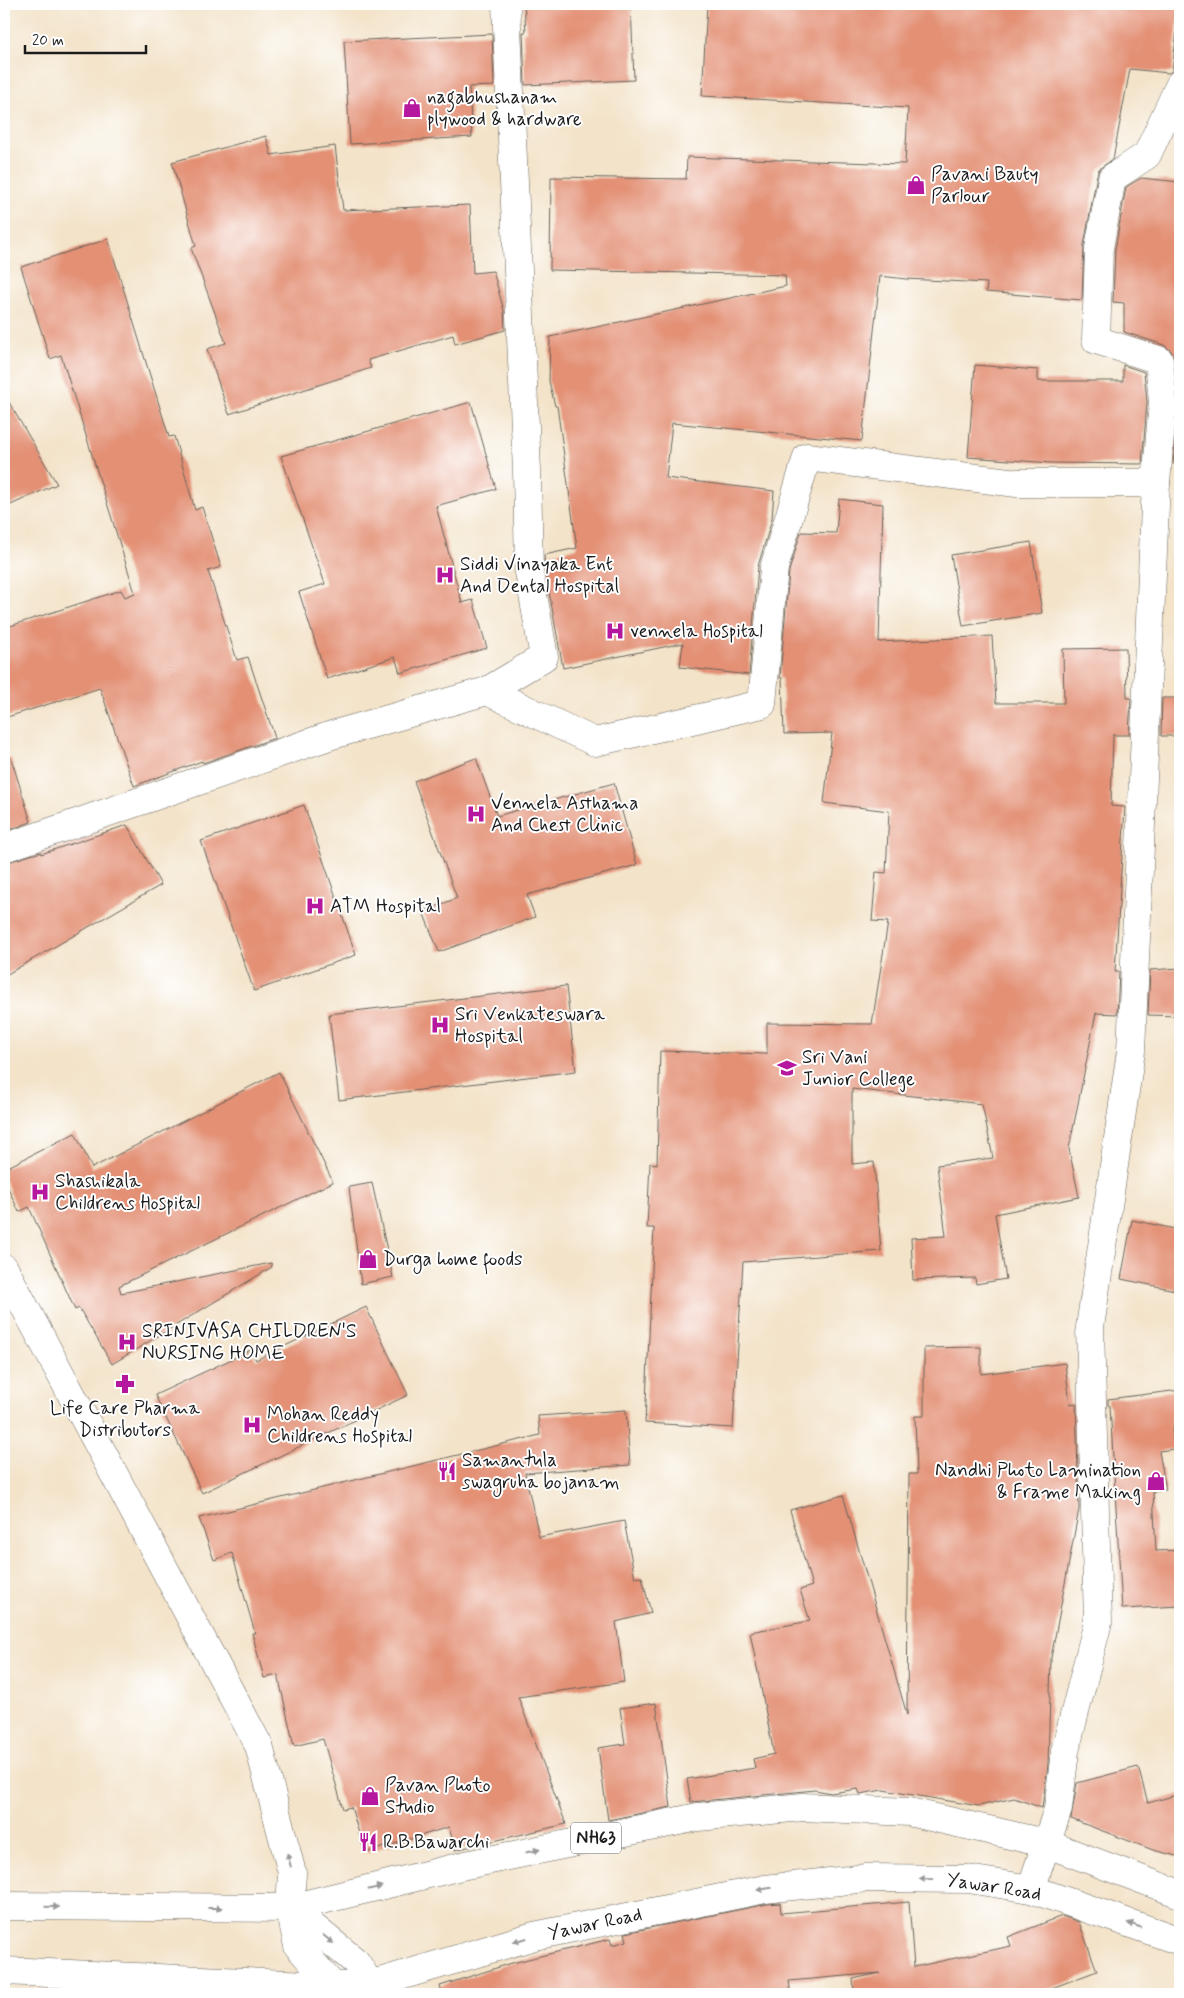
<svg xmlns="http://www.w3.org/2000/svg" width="1184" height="1998" font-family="Mynerve,sans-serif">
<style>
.building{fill:#e39075}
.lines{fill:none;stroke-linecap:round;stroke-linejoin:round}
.minor-casing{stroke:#676259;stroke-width:29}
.major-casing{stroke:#676259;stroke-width:29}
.highway-casing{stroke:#676259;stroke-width:29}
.minor{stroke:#fff;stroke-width:28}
.major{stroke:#fff;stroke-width:28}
.highway{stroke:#fff;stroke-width:28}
.oneway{fill:#999}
.labels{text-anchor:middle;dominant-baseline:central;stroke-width:4;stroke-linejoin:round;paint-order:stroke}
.shield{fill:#fff;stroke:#606060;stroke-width:1}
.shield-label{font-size:18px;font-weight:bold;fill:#1c1c1c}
.poi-label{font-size:19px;fill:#1c1c1c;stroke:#fff;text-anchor:start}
.street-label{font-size:19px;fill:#1c1c1c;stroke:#fff}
</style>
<rect width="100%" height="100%" fill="#fff"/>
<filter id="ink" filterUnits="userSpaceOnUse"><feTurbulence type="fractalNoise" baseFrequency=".02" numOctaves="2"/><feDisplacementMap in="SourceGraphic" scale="10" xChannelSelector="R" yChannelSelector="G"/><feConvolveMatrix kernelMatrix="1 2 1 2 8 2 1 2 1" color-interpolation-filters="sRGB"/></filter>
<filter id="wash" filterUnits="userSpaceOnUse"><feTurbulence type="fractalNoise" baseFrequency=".0096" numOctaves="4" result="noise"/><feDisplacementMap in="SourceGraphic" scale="20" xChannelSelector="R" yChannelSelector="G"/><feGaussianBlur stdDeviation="1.12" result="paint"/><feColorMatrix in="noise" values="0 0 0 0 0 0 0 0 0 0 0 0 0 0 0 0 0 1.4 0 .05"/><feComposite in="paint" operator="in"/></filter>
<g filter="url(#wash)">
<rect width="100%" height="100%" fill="#f3e3c9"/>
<g id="blocks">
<!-- building -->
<g class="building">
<path d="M524 4H631L634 80 525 85 523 32H526Z"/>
<path d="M707 4H1156L1180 7 1172 71 1169 73 1130 69 1113 159 1099 169 1097 175 1084 245 1082 300 986 292 987 283 906 279 880 276 862 441 672 423 666 478 774 491 772 519 758 566 749 675 680 667 683 643 563 668 545 570 544 555 577 548 557 406H555L549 381 550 337 786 286 785 275 550 270 551 177 686 179 687 157 905 164 908 108 702 96Z"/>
<path d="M492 34 494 86 469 87 472 137 350 144 344 41Z"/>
<path d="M266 136 271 155 335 146 343 210 470 205 473 273 493 271 504 311 505 330 455 344 453 335 368 360 371 368 229 414 207 349 226 343 191 248 196 246 172 162Z"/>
<path d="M1141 178 1180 182V464H1173L1179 401 1175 359 1171 351 1164 345 1124 332V303L1113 302 1115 250 1126 187Z"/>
<path d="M108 239 169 437 174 436 195 510 202 507 221 567 208 571 237 660 248 657 275 738 203 763 202 761 134 786 100 688 4 718V628L121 590 125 597 135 593 61 355 50 359 21 267Z"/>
<path d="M975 365 1038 370V381H1123V365L1144 372 1147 402 1142 464 1051 463 968 457Z"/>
<path d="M4 394 57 484 4 508Z"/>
<path d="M471 402 496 489 436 506 462 603 473 600 487 648 400 673 395 657 327 679 299 592 325 584 281 456Z"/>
<path d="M839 499 883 504 879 642 992 636 996 703H1064L1063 649 1126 648 1127 698H1131L1129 735H1113L1111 806 1125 807 1115 972H1119L1117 1014 1096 1013 1069 1149 1079 1197 995 1214 1006 1279 976 1284 975 1278 913 1280 911 1238 946 1236 937 1165 993 1158 982 1104 852 1089V1164L874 1162 881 1251 743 1262 733 1428 645 1423 654 1228H647L650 1163 657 1164 660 1051 767 1054V1023L872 1024 888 922 872 921 876 872 886 873 889 811 824 803 832 733 784 734 782 678H780L789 571 801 532 836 533Z"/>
<path d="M1031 542 1042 613 963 626 951 555Z"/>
<path d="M1162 698H1180V736H1161Z"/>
<path d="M11 758 31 822 4 832V759Z"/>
<path d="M476 758 497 816 614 783 637 865 527 895 535 917 439 952 423 912 457 898 414 781Z"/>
<path d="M304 805 356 955 254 991 201 841Z"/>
<path d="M127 825 161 885 4 976V863L41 852V854Z"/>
<path d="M1180 968V1016L1148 1015 1150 970Z"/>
<path d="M566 986 576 1071 339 1100 329 1014Z"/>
<path d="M279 1072 333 1182 119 1286 121 1293 271 1263 272 1267 112 1364 79 1308 75 1310 29 1207 19 1212 4 1179V1169L75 1133 92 1168Z"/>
<path d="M372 1183 393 1277 361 1284 349 1187Z"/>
<path d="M1132 1220 1180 1230V1291L1121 1279Z"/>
<path d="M366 1307 408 1395 202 1493 155 1395 251 1350 256 1360Z"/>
<path d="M981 1347V1374L1065 1363 1070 1404 1076 1403 1079 1509 1051 1658 1048 1765 1042 1808 1014 1798 979 1806 883 1790 860 1794 858 1789 831 1793 815 1790 691 1802 687 1779 755 1768 753 1759 774 1754 750 1632 810 1621 800 1590 812 1586 790 1510 843 1495 907 1715 909 1474H917L915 1416H924V1348Z"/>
<path d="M1180 1390V1431L1172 1428 1174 1449 1159 1451 1166 1490 1153 1492 1156 1551 1180 1550V1606L1122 1609 1110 1406 1108 1405V1399Z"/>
<path d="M626 1410 630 1465 525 1473 539 1537 624 1521 635 1578 642 1577 651 1613 616 1622 624 1682 518 1697 566 1824 455 1850 449 1827 365 1853 351 1807 343 1809 323 1739 294 1746 278 1675 264 1678 252 1633H255L232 1553 214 1560 199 1518 540 1435 538 1416Z"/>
<path d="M656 1703 671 1807 608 1820 598 1748 625 1744 620 1708Z"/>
<path d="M1138 1767 1148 1803 1180 1794V1857L1153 1850 1071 1819 1077 1783Z"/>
<path d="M909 1902 914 1967 1011 1946 1008 1937 1062 1916 1079 1922 1097 1971 1036 1994H854L853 1979 880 1973 789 1981 791 1994H442L440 1986 512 1963 610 1939 612 1945 627 1941 625 1933 767 1904 780 1903 781 1913Z"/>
</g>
</g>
</g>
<g filter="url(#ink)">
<use href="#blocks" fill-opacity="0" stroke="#676259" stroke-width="1"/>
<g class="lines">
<!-- minor casing -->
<g class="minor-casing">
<g id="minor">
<path d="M487 691 595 742 762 704 774 568 807 457 1017 483H1156"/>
<path d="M4 848 332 735 487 691 544 657 529 572 527 471 506 4"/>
<path d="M4 1268 259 1746 292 1873 290 1908"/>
<path d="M1031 1889 1058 1809 1065 1751 1098 1622 1090 1327 1131 1051 1156 483 1163 402 1159 360 1096 340 1099 248 1112 178 1147 155 1180 84"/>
</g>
</g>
<!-- major casing -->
<g class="major-casing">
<g id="major">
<path d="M290 1908 356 1962 376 1994"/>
<path d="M290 1908 298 1946 340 1994"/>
</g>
</g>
<!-- highway casing -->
<g class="highway-casing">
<g id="highway">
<path d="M4 1906 290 1908 466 1865 698 1817 803 1807 909 1812 1045 1843 1180 1894"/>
<path d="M4 1971 331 1986 370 1985 534 1936 765 1889 867 1878 968 1879 1031 1889 1180 1941"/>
</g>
</g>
<!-- minor -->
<use href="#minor" class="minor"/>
<!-- major -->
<use href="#major" class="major"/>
<!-- highway -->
<use href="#highway" class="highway"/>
</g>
<!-- one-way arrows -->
<defs><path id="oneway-solid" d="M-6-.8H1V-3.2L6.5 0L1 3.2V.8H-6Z" transform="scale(1.25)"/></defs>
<g class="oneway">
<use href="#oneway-solid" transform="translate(533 1851) rotate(-12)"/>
<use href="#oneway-solid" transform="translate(289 1860) rotate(-105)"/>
<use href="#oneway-solid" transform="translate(926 1879) rotate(-179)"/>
<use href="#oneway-solid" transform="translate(375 1888) rotate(-14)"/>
<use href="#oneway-solid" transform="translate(764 1889) rotate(171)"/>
<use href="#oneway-solid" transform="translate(52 1907) rotate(1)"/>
<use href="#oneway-solid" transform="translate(215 1908)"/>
<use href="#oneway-solid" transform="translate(1134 1925) rotate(-161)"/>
<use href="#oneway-solid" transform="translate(328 1939) rotate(39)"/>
<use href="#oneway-solid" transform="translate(520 1940) rotate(164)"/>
</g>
</g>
<!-- icons -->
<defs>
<g id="shop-bare" transform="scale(1.5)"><path d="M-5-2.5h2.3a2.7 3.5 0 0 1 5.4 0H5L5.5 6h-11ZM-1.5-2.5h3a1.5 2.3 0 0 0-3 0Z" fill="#b5179e" stroke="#fff" stroke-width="2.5" paint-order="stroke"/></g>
<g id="hospital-bare" transform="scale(1.5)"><path d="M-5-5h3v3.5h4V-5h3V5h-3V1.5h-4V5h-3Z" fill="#b5179e" stroke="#fff" stroke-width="2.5" paint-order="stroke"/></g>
<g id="university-bare" transform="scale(1.5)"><path d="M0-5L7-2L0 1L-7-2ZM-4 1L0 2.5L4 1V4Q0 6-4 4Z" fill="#b5179e" stroke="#fff" stroke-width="2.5" paint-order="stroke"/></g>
<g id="pharmacy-bare" transform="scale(1.5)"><path d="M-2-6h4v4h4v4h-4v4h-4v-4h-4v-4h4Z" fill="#b5179e" stroke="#fff" stroke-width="2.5" paint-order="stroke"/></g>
<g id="restaurant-bare" transform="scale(1.5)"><path d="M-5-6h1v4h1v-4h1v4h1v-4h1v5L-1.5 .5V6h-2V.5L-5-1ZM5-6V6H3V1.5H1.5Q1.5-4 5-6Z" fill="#b5179e" stroke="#fff" stroke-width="2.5" paint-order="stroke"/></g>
</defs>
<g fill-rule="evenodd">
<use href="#shop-bare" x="412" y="108"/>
<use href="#shop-bare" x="916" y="185"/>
<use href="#hospital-bare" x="445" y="575"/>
<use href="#hospital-bare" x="615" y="631"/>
<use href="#hospital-bare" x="476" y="814"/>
<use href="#hospital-bare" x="315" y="906"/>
<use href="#hospital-bare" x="440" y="1025"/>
<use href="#university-bare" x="787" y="1068"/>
<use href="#hospital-bare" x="40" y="1192"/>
<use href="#shop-bare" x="368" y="1259"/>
<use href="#hospital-bare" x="127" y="1342"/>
<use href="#pharmacy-bare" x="125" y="1384"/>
<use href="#hospital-bare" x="252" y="1425"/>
<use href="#restaurant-bare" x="447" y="1471"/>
<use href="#shop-bare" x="1156" y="1481"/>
<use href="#shop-bare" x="370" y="1796"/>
<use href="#restaurant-bare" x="368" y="1842"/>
</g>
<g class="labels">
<!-- shield labels -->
<rect class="shield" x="571" y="1822.5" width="50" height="31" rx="4"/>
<g class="shield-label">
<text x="596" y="1838">NH63</text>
</g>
<!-- poi labels -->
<g class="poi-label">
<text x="427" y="97">nagabhushanam<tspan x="427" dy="22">plywood &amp; hardware</tspan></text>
<text x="931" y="174">Pavani Bauty<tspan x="931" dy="22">Parlour</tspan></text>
<text x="460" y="564">Siddi Vinayaka Ent<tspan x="460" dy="22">And Dental Hospital</tspan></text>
<text x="630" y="631">vennela Hospital</text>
<text x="491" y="803">Vennela Asthama<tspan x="491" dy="22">And Chest Clinic</tspan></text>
<text x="330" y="906">ATM Hospital</text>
<text x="455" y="1014">Sri Venkateswara<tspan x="455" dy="22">Hospital</tspan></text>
<text x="802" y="1057">Sri Vani<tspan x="802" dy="22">Junior College</tspan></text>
<text x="55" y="1181">Shashikala<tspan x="55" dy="22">Childrens Hospital</tspan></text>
<text x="383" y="1259">Durga home foods</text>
<text x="142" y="1331">SRINIVASA CHILDREN'S<tspan x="142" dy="22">NURSING HOME</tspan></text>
<text x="125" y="1408" text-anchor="middle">Life Care Pharma<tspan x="125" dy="22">Distributors</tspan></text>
<text x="267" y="1414">Mohan Reddy<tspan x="267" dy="22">Childrens Hospital</tspan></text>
<text x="462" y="1460">Samantula<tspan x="462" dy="22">swagruha bojanam</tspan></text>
<text x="1141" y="1470" text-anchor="end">Nandhi Photo Lamination<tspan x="1141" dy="22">&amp; Frame Making</tspan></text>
<text x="385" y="1785">Pavan Photo<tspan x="385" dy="22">Studio</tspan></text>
<text x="383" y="1842">R.B.Bawarchi</text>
</g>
<!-- street labels -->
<g class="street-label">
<text transform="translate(994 1887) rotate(9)">Yawar Road</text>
<text transform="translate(595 1924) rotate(-12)">Yawar Road</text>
</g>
</g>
<!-- margin -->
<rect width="1184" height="1998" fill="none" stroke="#fff" stroke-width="20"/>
<!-- scale -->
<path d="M25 45v8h121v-8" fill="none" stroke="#1c1c1c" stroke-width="2.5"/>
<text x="32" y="45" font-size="15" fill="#1c1c1c" stroke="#ffffff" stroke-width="4" paint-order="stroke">20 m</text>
</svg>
